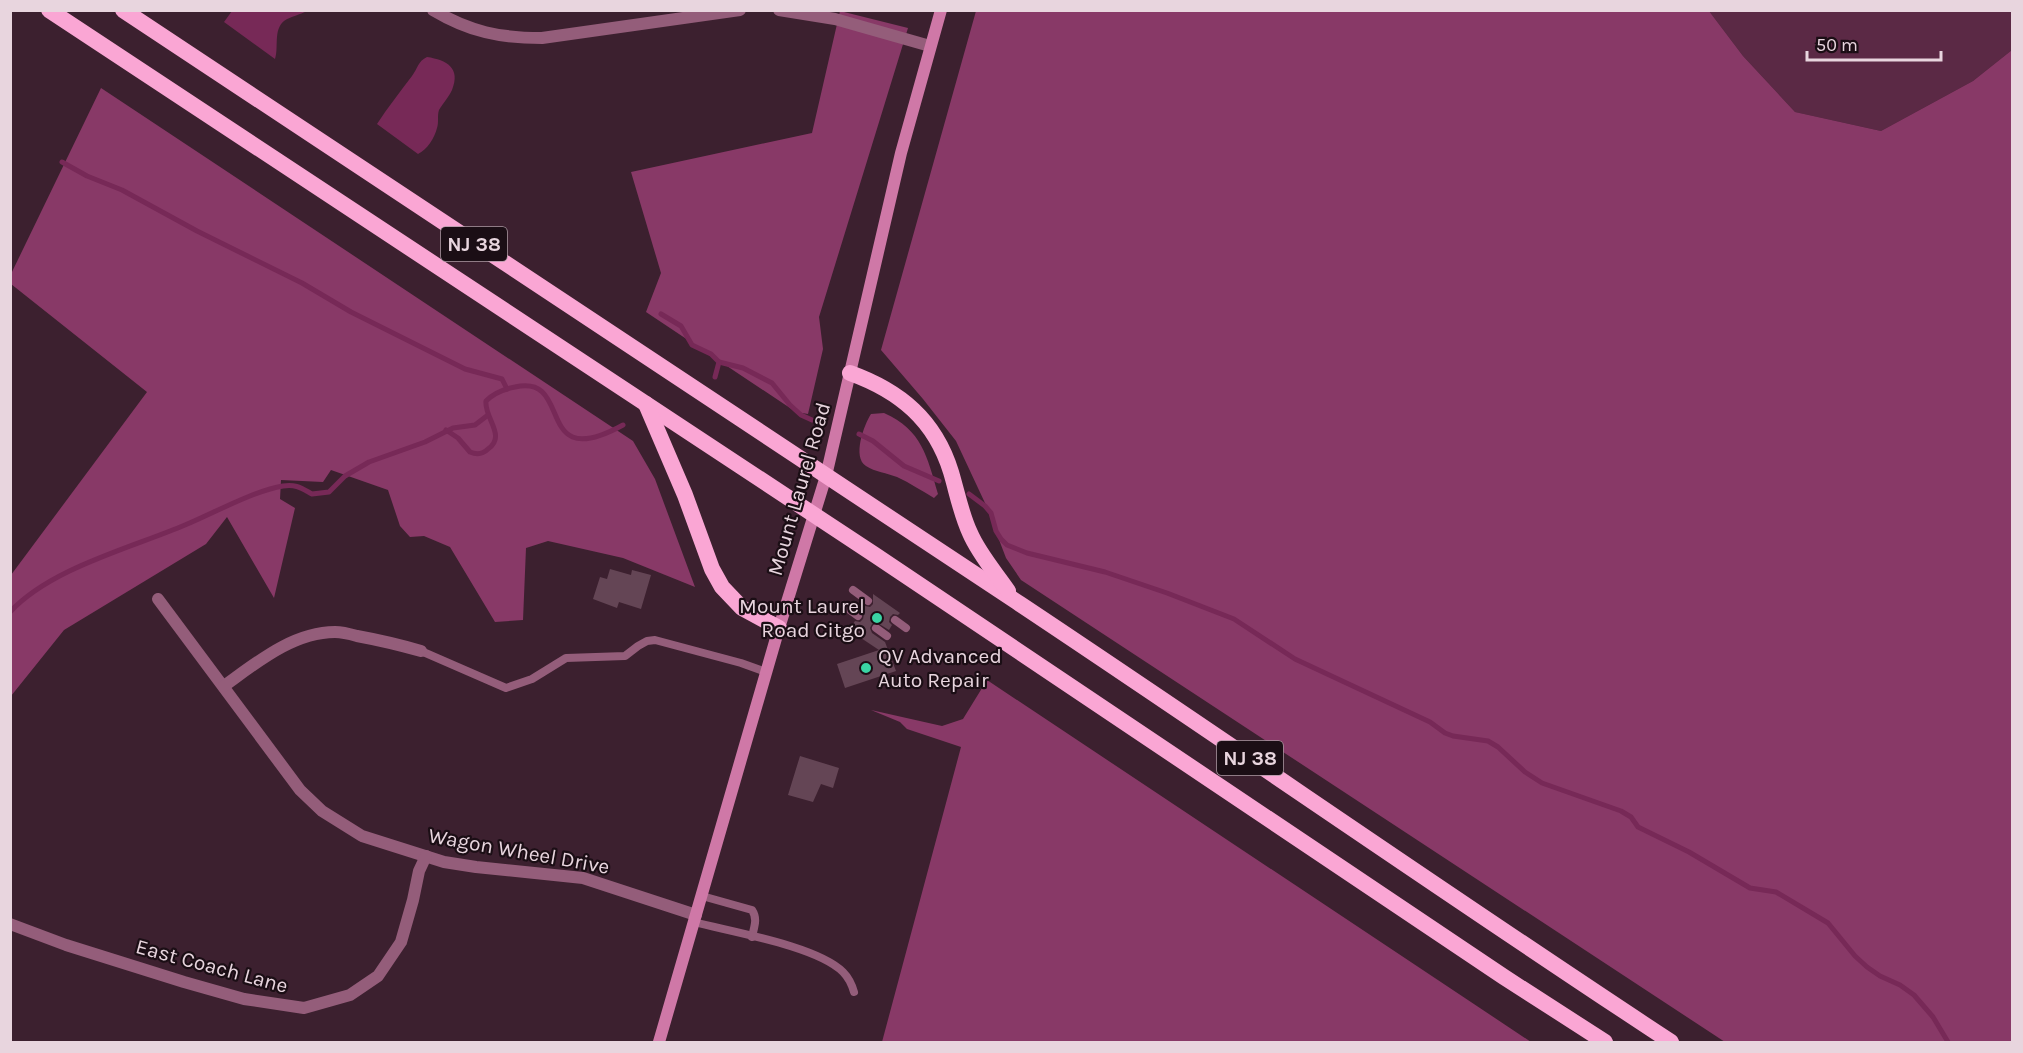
<svg xmlns="http://www.w3.org/2000/svg" width="2023" height="1053" font-family="Karla,sans-serif">
<style>
.green{fill:#5b2945}
.forest{fill:#883967}
.water{fill:#772957}
.lines{fill:none;stroke-linecap:round;stroke-linejoin:round}
.stream{stroke:#772957;stroke-width:5}
.building{fill:#644555}
.service{stroke:#945d7a;stroke-width:8}
.minor{stroke:#945d7a;stroke-width:12}
.secondary{stroke:#cf78a7;stroke-width:12}
.trunk{stroke:#faa6d4;stroke-width:16}
.poi-dot{fill:#3ad4a4;stroke:#1b0e15;stroke-width:2}
.labels{text-anchor:middle;dominant-baseline:central;stroke-width:4.5;stroke-linejoin:round;paint-order:stroke}
.shield{fill:#1b0e15;stroke:#aa99a2;stroke-width:1.5}
.shield-label{font-size:20px;font-weight:bold;fill:#e8d5de}
.street-label{font-size:21px;fill:#e8d5de;stroke:#1b0e15}
.poi-label{font-size:21px;fill:#e8d5de;stroke:#1b0e15;text-anchor:end}
</style>
<rect width="100%" height="100%" fill="#3c202f"/>
<!-- green -->
<path class="green" d="M1709 11H2012V50L1973 81 1881 131 1795 112 1743 56Z"/>
<!-- forest -->
<g class="forest">
<path d="M840 11 908 28 819 317 823 349 808 414 796 412 646 312 661 273 631 172 812 133Z"/>
<path d="M976 11H1709L1743 56 1795 112 1881 131 1973 81 2012 50V1042H1725L1021 580 1006 558 985 503 956 441 923 399 881 350Z"/>
<path d="M101 88 633 441 655 479 695 587 623 558 548 541 526 548 523 620 495 622 450 547 424 536 410 537 400 526 388 490 331 470 323 482 281 480 280 499 295 508 274 598 227 517 206 544 64 630 11 696V575L147 392 11 284V274Z"/>
<path d="M884 413C922 430 927 456 938 494L934 498C922 491 910 483 897 477 887 473 875 472 866 466 852 457 864 425 871 414Z"/>
<path d="M987 680 1531 1042H882L961 747 907 729 900 722 871 710 942 726 963 719Z"/>
</g>
<!-- water -->
<g class="water">
<path d="M232 11V10L307 11C300 15 291 16 284 21 273 30 279 48 275 59L224 22Z"/>
<path d="M427 57C447 60 461 68 452 90 449 97 443 103 439 110 437 116 439 122 437 128 435 137 427 150 418 154L377 124C388 107 400 92 412 76 418 68 418 61 427 57Z"/>
</g>
<g class="lines">
<!-- stream -->
<g class="stream">
<path d="M62 162 87 176 122 190 197 231 302 283 351 312 465 369 502 379 507 389"/>
<path d="M661 314 681 326 692 345 711 354 719 362 743 368 772 383 790 405 801 415 812 420"/>
<path d="M715 377 719 362"/>
<path d="M446 430 458 438 470 452C477 455 483 454 488 449 507 436 484 418 486 401 493 394 505 389 515 387 575 373 532 475 623 425"/>
<path d="M859 434 873 441 904 466 939 481"/>
<path d="M969 494 985 506 991 513 996 531 1001 539 1007 545 1027 553 1105 572 1167 593 1234 619 1295 659 1430 722 1445 733 1453 736 1488 741 1498 747 1525 772 1542 783 1621 811 1631 817 1638 827 1689 852 1750 888 1776 892 1828 923 1855 956 1867 967 1880 976 1900 985 1914 995 1933 1017 1948 1042"/>
<path d="M10 612C51 568 131 548 185 525 214 513 253 491 283 486 296 484 301 488 312 494L329 492 345 476 369 462 425 442 453 428 475 425 488 415"/>
</g>
</g>
<!-- building -->
<g class="building">
<path d="M610 569 631 575 632 570 651 575 641 609 619 602 617 608 593 599 600 577 607 579Z"/>
<path d="M873 594 900 613 898 615 893 614 890 617 889 622 892 625 889 630 876 622 872 624 870 628 872 633 885 642 896 671 845 688 837 664 879 650 849 630 855 621 860 622 863 619 864 614 861 611 865 606 870 607 873 604Z"/>
<path d="M800 756 839 768 833 788 821 784 813 802 788 795Z"/>
</g>
<g class="lines">
<!-- service -->
<g class="service">
<path d="M853 590 868 601"/>
<path d="M843 605 858 616"/>
<path d="M895 620 906 628"/>
<path d="M876 628 887 636"/>
<path d="M421 651 506 688 532 679 566 658 625 656 638 646 647 641 655 640 741 663 766 672"/>
<path d="M702 896 752 910C758 919 754 927 752 937"/>
<path d="M694 922C732 932 817 946 843 972 849 978 852 985 854 992"/>
</g>
<!-- minor -->
<g class="minor">
<path d="M433 10C470 32 500 38 542 38L740 10"/>
<path d="M779 10 835 19 930 46"/>
<path d="M158 599 300 790 322 811 362 836 444 862 476 867 583 878 696 915"/>
<path d="M224 686C256 663 293 632 335 632 342 632 350 634 357 636 379 640 400 645 421 651"/>
<path d="M10 924 66 945 184 982 244 999 304 1008 350 995 378 976 401 942 413 900 419 871 426 856"/>
</g>
<!-- secondary -->
<path class="secondary" d="M659 1042 779 628 826 476 901 153 941 10"/>
<!-- trunk -->
<g class="trunk">
<path d="M49 10 875 555 1504 977 1605 1042"/>
<path d="M123 10C422 209 722 405 1020 604 1238 749 1453 899 1671 1042"/>
<path d="M850 373C900 391 935 420 951 472 957 492 961 514 970 533 979 554 995 572 1008 591"/>
<path d="M646 404 685 495 712 569 722 587 742 608 779 628"/>
</g>
</g>
<!-- markers -->
<g class="poi-dot">
<circle cx="877" cy="618" r="6"/>
<circle cx="866" cy="668" r="6"/>
</g>
<g class="labels">
<!-- shield labels -->
<g class="shield">
<rect x="441" y="227" width="66" height="34" rx="4.5"/>
<rect x="1217" y="741" width="66" height="34" rx="4.5"/>
</g>
<g class="shield-label">
<text x="474" y="244">NJ 38</text>
<text x="1250" y="758">NJ 38</text>
</g>
<!-- street labels -->
<g class="street-label">
<text transform="translate(799 489) rotate(-74)">Mount Laurel Road</text>
<text transform="translate(519 851) rotate(10)">Wagon Wheel Drive</text>
<text transform="translate(212 966) rotate(15)">East Coach Lane</text>
</g>
<!-- poi labels -->
<g class="poi-label">
<text x="865" y="606">Mount Laurel<tspan x="865" dy="24">Road Citgo</tspan></text>
<text x="878" y="656" text-anchor="start">QV Advanced<tspan x="878" dy="24">Auto Repair</tspan></text>
</g>
</g>
<!-- border -->
<rect width="2023" height="1053" fill="none" stroke="#e8d5de" stroke-width="24"/>
<!-- scale -->
<path d="M1807 51v9h134v-9" fill="none" stroke="#e8d5de" stroke-width="3"/>
<text x="1816" y="51" font-size="18" fill="#e8d5de" stroke="#1b0e15" stroke-width="4.5" paint-order="stroke">50 m</text>
</svg>
